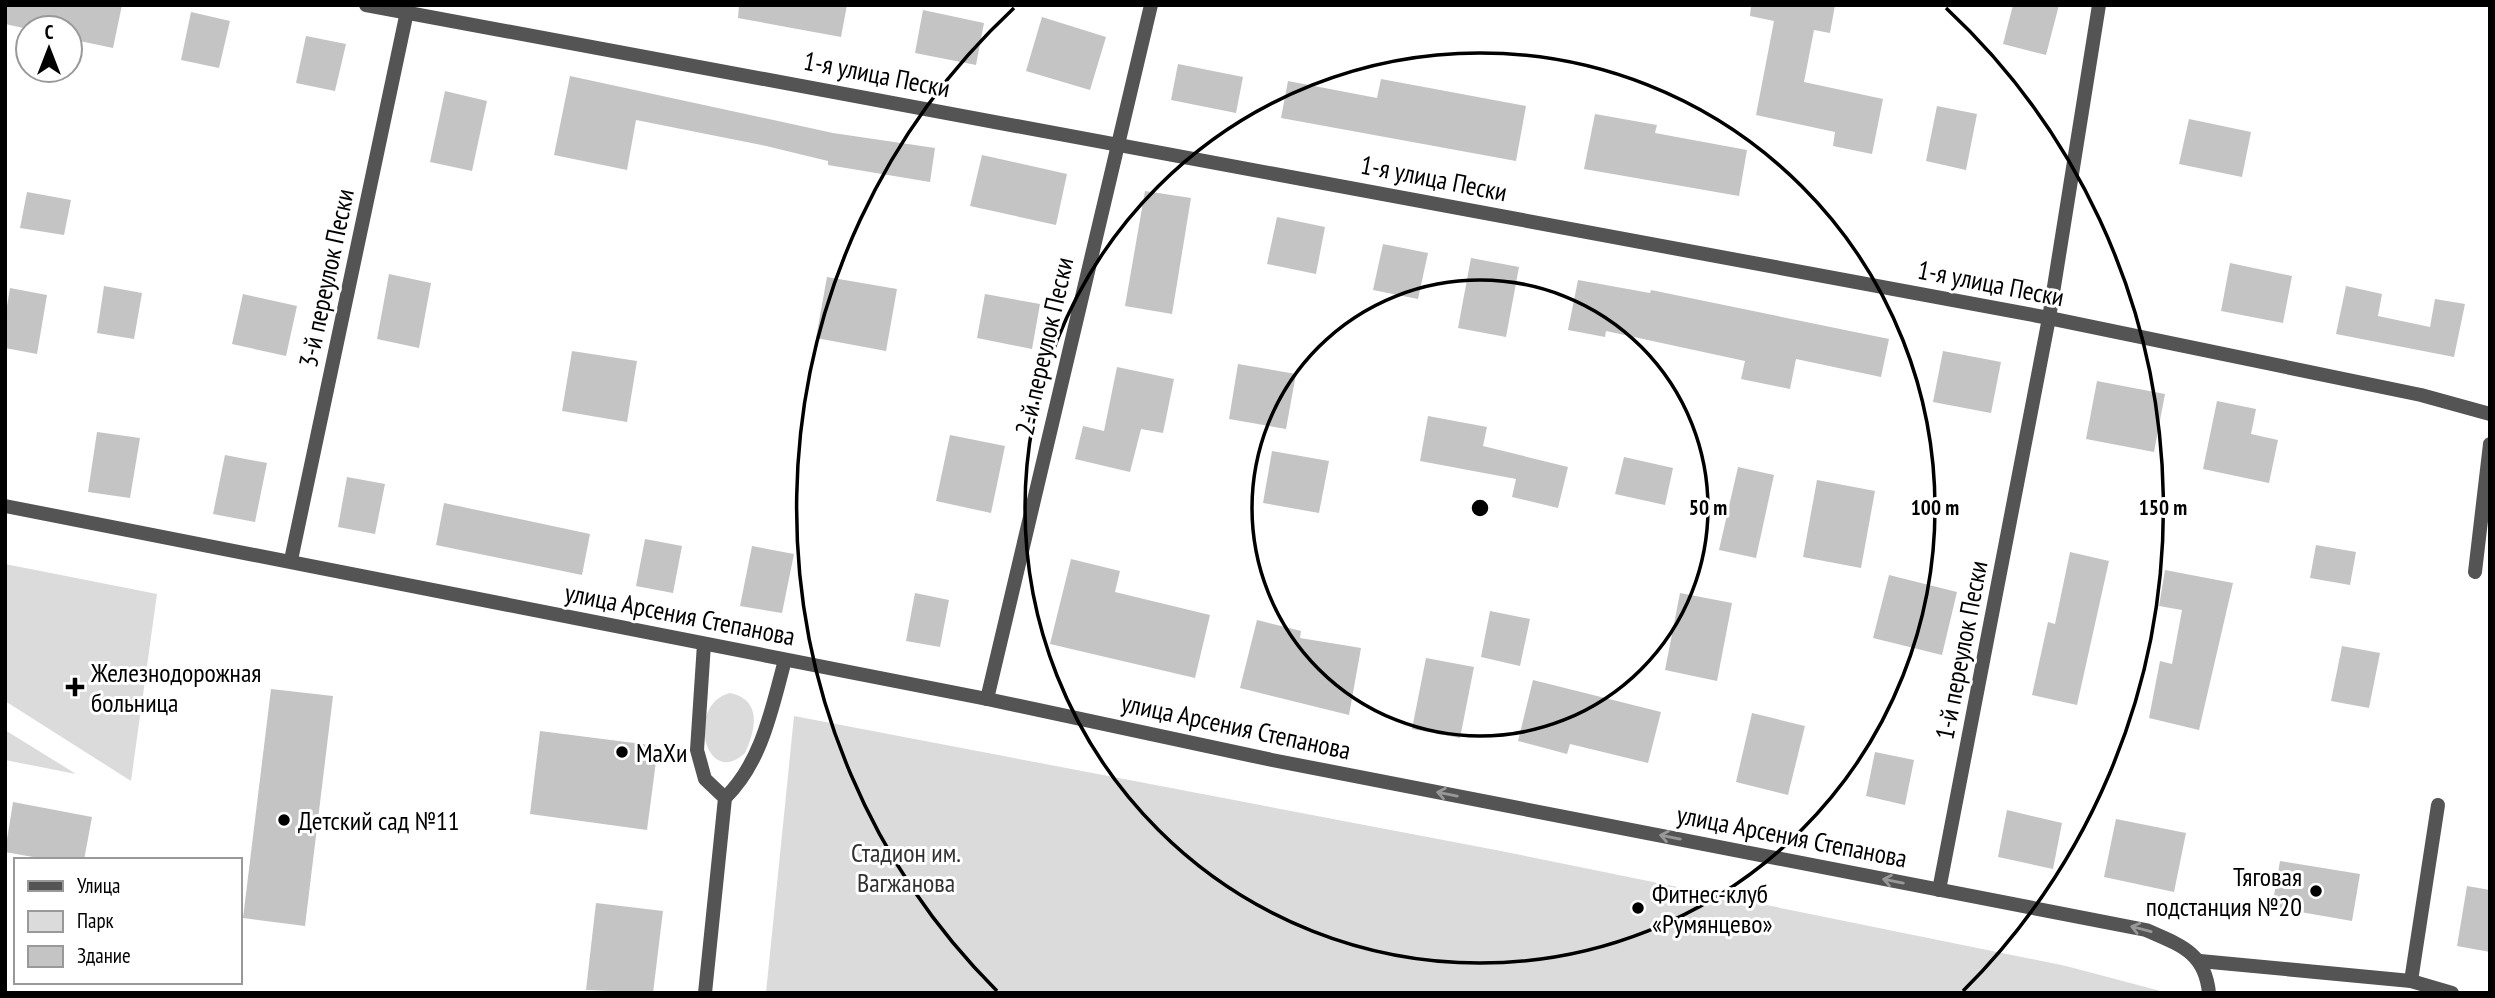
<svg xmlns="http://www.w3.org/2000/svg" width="2495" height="998" font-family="'PT Sans Narrow',sans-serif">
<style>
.green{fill:#dbdbdb}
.building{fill:#c4c4c4}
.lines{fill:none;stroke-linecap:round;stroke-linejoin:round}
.minor{stroke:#545454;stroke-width:14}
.tertiary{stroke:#545454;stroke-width:14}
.oneway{stroke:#989898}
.ring{fill:none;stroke:#000;stroke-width:3.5}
.poi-dot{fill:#000;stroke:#fff;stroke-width:2.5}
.labels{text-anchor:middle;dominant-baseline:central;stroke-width:6;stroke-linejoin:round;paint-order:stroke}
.street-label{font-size:26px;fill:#000;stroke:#fff}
.poi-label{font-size:26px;fill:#000;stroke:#fff;text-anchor:start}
.park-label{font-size:26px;fill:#323232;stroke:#fff}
.centre{fill:#000;stroke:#fff;stroke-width:3.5}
.ring-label{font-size:21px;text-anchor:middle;font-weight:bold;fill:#000;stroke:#fff;stroke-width:6;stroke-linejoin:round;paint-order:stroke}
</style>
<rect width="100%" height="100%" fill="#fff"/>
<!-- green -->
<g class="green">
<path d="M5 564 157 594 131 781 5 701Z"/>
<path d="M730 693C762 700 756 729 745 753 705 790 685 704 730 693Z"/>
<path d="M794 716 1501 851 2066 966 2168 993H766Z"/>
<path d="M5 730 76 774 5 760Z"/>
</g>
<!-- building -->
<g class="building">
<path d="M5 5H122L113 48 70 39V28L28 29 5 24Z"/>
<path d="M739 5H847L841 37 738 18Z"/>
<path d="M1751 5H1835L1830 33 1814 30 1804 82 1883 99 1872 154 1833 146 1835 132 1756 115 1774 21 1750 16Z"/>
<path d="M2013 5H2059L2046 55 2003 44Z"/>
<path d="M923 10 984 23 976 65 915 53Z"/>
<path d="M191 12 230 21 219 68 181 60Z"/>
<path d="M1042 17 1106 37 1090 90 1026 71Z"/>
<path d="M306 36 346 44 335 91 296 83Z"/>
<path d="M1178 64 1243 77 1236 113 1171 100Z"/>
<path d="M570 76 833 133 935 148 930 182 828 165V161L766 146 636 120 627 170 554 155Z"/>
<path d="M1381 79 1526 106 1516 161 1281 118 1288 81 1377 98Z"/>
<path d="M445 91 487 101 472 171 430 162Z"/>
<path d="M1937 106 1977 114 1966 170 1926 161Z"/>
<path d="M1595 114 1657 125 1655 133 1747 150 1739 196 1584 169Z"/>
<path d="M2189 119 2251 132 2242 177 2179 164Z"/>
<path d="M982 155 1067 174 1056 225 970 206Z"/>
<path d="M1145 191 1191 198 1172 314 1125 306Z"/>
<path d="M27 192 71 200 64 235 20 228Z"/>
<path d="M1277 217 1325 227 1316 274 1267 264Z"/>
<path d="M1383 244 1428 253 1418 299 1373 290Z"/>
<path d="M1471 258 1519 267 1506 337 1458 328Z"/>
<path d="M2230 263 2292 276 2283 323 2221 311Z"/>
<path d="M389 274 431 283 419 348 377 339Z"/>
<path d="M827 277 897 289 886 351 816 338Z"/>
<path d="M1578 280 1650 293 1651 290 1889 339 1881 377 1796 359 1790 389 1741 379 1745 361 1606 331 1605 337 1568 330Z"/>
<path d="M104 286 142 293 134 339 97 333Z"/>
<path d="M2346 286 2382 294 2378 316 2430 327 2435 299 2465 304 2454 357 2336 334Z"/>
<path d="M10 288 47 295 37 354 5 348V318Z"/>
<path d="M243 294 297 306 286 356 232 344Z"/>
<path d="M985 294 1040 304 1032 349 977 338Z"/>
<path d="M572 351 637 361 627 422 562 411Z"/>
<path d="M1943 351 2001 362 1991 413 1933 402Z"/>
<path d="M1238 364 1296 374 1286 429 1229 419Z"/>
<path d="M1117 367 1174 379 1163 433 1141 429 1130 472 1075 459 1083 426 1104 431Z"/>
<path d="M2097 381 2165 394 2154 452 2086 439Z"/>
<path d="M2217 401 2256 409 2251 434 2278 440 2269 483 2203 469Z"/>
<path d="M1428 416 1487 427 1483 446 1568 467 1558 508 1512 497 1516 479 1420 461Z"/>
<path d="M97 432 140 438 130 498 88 492Z"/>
<path d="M950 435 1005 446 991 513 936 501Z"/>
<path d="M1272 451 1329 461 1319 513 1263 503Z"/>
<path d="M225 455 267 463 255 522 213 514Z"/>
<path d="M1624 457 1673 468 1665 505 1615 494Z"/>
<path d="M1738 467 1774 475 1756 558 1719 550Z"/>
<path d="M347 477 385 484 375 534 338 527Z"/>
<path d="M1817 480 1875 491 1861 568 1803 557Z"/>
<path d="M444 503 590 534 582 575 436 545Z"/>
<path d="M645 539 682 546 673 593 636 586Z"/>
<path d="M2316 545 2356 552 2350 585 2310 578Z"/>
<path d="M752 546 794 554 782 613 740 606Z"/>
<path d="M2070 552 2109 561 2077 705 2032 695 2048 622 2055 624Z"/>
<path d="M1071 559 1120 571 1115 592 1210 615 1195 678 1050 644Z"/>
<path d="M2165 570 2233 583 2199 730 2149 718 2160 661 2172 664 2182 610 2159 606Z"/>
<path d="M1889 575 1957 592 1942 655 1873 638Z"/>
<path d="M915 593 949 600 940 647 906 641Z"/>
<path d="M1680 593 1732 603 1717 681 1665 670Z"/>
<path d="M1490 611 1530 619 1520 666 1481 657Z"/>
<path d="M1257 620 1301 631 1300 638 1361 648 1349 715 1240 688Z"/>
<path d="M2342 646 2380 653 2369 708 2331 701Z"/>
<path d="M1426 658 1474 667 1460 738 1412 729Z"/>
<path d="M1533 680 1661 712 1648 763 1570 744 1567 754 1518 741Z"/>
<path d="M271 689 333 696 305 926 243 918Z"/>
<path d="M1752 713 1805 726 1788 795 1736 782Z"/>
<path d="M540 731 658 746 647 830 530 814Z"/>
<path d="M1875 752 1914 760 1905 805 1866 796Z"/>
<path d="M13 802 92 817 84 860H50L5 852Z"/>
<path d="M2007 810 2062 823 2053 869 1998 857Z"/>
<path d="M2116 819 2186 833 2174 892 2104 877Z"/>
<path d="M2280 861 2360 874 2352 921 2272 907Z"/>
<path d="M2467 886 2490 890V952L2457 946Z"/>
<path d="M596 903 663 911 653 993 586 990Z"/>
</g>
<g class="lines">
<!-- minor -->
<g class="minor">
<path d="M366 5 2049 318 2421 395 2490 414"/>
<path d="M291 560 408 7"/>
<path d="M2475 572 2490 444"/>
<path d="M704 644 697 750 705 779 725 798 705 993"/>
<path d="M987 699 1151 5"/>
<path d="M725 798C762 762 772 708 785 660"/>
<path d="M1939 890 2049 318 2099 5"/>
<path d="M2200 961 2411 981 2452 993"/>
<path d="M2411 981 2438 805"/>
</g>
<!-- tertiary -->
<path class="tertiary" d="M5 506 987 699 1272 760 2146 930C2180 945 2205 952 2209 993"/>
</g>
<!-- one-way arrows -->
<defs><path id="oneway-shaft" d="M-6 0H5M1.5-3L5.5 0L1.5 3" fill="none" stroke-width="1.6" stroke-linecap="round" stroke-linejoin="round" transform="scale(1.75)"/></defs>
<g class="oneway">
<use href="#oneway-shaft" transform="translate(1447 794) rotate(-169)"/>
<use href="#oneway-shaft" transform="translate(1670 837) rotate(-169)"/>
<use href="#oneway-shaft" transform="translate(1893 881) rotate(-169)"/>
<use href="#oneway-shaft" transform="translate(2141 929) rotate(-165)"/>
</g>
<!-- distance rings -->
<g class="ring">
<circle cx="1480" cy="508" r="228"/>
<circle cx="1480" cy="508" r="455"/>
<path d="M997 991A683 683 0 0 1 1014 8M1946 8A683 683 0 0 1 1963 991"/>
</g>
<!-- markers -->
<g class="poi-dot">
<path d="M71.5 676.5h7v7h7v7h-7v7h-7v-7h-7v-7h7z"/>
<circle cx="622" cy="752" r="7"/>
<circle cx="284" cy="820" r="7"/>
<circle cx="2316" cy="891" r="7"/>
<circle cx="1638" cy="908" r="7"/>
</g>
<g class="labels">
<!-- street labels -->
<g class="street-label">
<text transform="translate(877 74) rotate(11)">1-я улица Пески</text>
<text transform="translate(1434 178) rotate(11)">1-я улица Пески</text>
<text transform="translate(326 278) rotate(-78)">3-й переулок Пески</text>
<text transform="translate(1991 283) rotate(11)">1-я улица Пески</text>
<text transform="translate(1044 346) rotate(-77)">2-й переулок Пески</text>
<text transform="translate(680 614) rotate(11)">улица Арсения Степанова</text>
<text transform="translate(1961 650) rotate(-79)">1-й переулок Пески</text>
<text transform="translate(1236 726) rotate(12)">улица Арсения Степанова</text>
<text transform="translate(1792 836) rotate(11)">улица Арсения Степанова</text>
</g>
<!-- poi labels -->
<g class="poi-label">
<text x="91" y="672">Железнодорожная<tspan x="91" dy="30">больница</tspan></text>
<text x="636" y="752">МаХи</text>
<text x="298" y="820">Детский сад №11</text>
<text x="2302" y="876" text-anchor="end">Тяговая<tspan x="2302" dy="30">подстанция №20</tspan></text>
<text x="1652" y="893">Фитнес-клуб<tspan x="1652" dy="30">«Румянцево»</tspan></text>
</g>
<!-- park labels -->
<g class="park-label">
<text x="906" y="852">Стадион им.<tspan x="906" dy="30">Вагжанова</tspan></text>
</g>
</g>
<circle cx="1480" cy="508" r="10" class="centre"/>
<g class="ring-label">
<text x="1708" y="515">50 m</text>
<text x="1935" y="515">100 m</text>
<text x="2163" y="515">150 m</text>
</g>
<!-- border -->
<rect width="2495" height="998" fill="none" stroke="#000000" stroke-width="14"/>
<!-- legend -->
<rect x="14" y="858" width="228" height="126" fill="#ffffff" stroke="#999999" stroke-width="2"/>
<rect x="28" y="881" width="35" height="10" fill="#545454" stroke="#999999" stroke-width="2"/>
<text x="77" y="893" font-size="21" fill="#000000">Улица</text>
<rect x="28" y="911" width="35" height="21" fill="#dbdbdb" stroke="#999999" stroke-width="2"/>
<text x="77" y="928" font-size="21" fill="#000000">Парк</text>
<rect x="28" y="946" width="35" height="21" fill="#c4c4c4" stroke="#999999" stroke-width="2"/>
<text x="77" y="963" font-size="21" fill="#000000">Здание</text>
<!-- north arrow -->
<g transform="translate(49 49)"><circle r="33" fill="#ffffff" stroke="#999999" stroke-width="2"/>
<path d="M0-5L12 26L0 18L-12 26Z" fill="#000000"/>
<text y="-10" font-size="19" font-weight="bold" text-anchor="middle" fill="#000000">С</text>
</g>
</svg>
